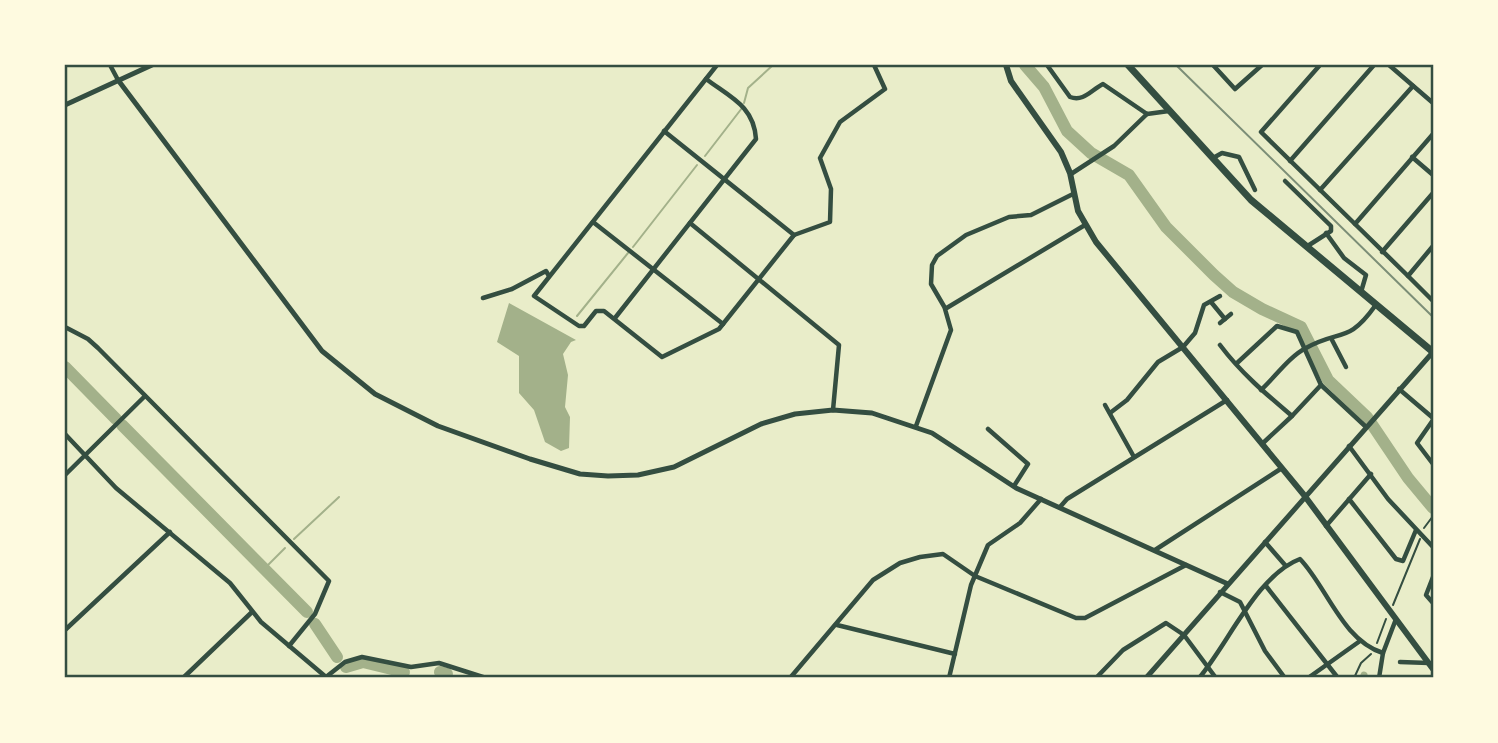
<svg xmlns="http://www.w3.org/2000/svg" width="1498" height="743" font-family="Overpass,sans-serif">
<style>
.water{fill:#a3b18a}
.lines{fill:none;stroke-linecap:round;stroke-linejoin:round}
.stream{stroke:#a3b18a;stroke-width:2}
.canal{stroke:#a3b18a;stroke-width:7}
.river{stroke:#a3b18a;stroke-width:12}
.path{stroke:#344e41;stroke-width:2}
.minor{stroke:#344e41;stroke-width:4.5}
.tertiary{stroke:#344e41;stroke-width:5}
.secondary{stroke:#344e41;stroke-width:6}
.primary{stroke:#344e41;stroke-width:7}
.rail{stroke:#7c8e77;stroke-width:2}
.neatline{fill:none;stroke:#344e41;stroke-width:2.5}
</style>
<rect width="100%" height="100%" fill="#e9edc9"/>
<!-- water -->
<path class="water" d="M509 303 576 340 571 342 563 354 568 375 565 407 570 417 569 448 561 451 545 442 534 410 519 393V356L497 342Z"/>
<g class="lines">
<!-- stream -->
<g class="stream">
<path d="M744 103 748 88 773 65"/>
<path d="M705 156 742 108"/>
<path d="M633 247 697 165"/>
<path d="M577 316 628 253"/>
<path d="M294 539 339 497"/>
<path d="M264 569 285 548"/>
</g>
<!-- canal -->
<path class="canal" d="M1363 678 1364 675"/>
<!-- river -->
<g class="river">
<path d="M1025 65 1044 87 1067 131 1091 153 1129 175 1166 227 1214 275 1233 292 1262 309 1301 327 1328 380 1367 417 1408 478 1433 508"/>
<path d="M65 367 116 419"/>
<path d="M122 425 307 612"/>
<path d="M315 624 337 657"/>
<path d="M346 667 363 662 404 672"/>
<path d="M440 672 447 674 446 678"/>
</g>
<!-- path -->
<g class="path">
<path d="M1433 500V503"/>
<path d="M1424 528 1433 516"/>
<path d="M1393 605 1420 539"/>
<path d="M1377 643 1386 619"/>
<path d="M1354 678 1361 663 1371 654"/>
</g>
<!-- minor -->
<g class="minor">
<path d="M110 65 118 80"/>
<path d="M717 65 534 296 579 326H584L596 311H604L662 357 719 329 794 235 830 222 831 189 820 158 840 122 885 89 874 65"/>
<path d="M1047 65 1070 97C1084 102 1091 90 1103 84L1147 114 1169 111"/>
<path d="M1213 65 1235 89 1262 65"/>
<path d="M1320 65 1261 132 1355 224 1433 134"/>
<path d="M1389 65 1433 103"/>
<path d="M664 131 794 235"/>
<path d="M1412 157 1433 175"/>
<path d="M1213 158 1222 153 1239 157 1255 190"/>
<path d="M1290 161 1374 65"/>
<path d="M1071 174 1114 146 1147 114"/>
<path d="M1285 181 1331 226V231L1306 247"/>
<path d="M1320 190 1413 86"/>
<path d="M593 222 723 324"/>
<path d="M690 223 839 345 833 410"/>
<path d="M1355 224 1408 276"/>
<path d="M1326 233 1344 258 1366 275 1361 292"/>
<path d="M1433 246 1408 276 1433 301"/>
<path d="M1382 252 1433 193"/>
<path d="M483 298 512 289 546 271 549 276"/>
<path d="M1211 302 1225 319"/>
<path d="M945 308 931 284 932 265 937 256 966 235 1009 217 1031 215 1073 194"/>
<path d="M615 318 756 139C754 106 730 97 706 79"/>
<path d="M1220 323 1231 314"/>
<path d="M65 327 88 339 98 348 329 581 315 614 289 646"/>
<path d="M1332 340 1346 367"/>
<path d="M1220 345C1241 373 1266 394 1292 416L1321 385 1297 332 1277 326 1236 364"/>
<path d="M1321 385 1365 426"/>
<path d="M1399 389 1433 418"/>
<path d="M1261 390C1275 377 1290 356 1306 348 1340 329 1348 344 1375 306"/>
<path d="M1105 405 1134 457"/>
<path d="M1110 413 1127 400 1158 362 1183 347 1195 333 1204 305 1220 296"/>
<path d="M1433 420 1417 443 1433 464"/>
<path d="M916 426 951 330 945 309 1085 225"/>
<path d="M988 429 1028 464 1014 486"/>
<path d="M65 434 116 488 230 583 261 622 326 677"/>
<path d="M1262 444 1292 416"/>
<path d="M1349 446 1388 499 1433 547"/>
<path d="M65 475 145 396"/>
<path d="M1349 499 1396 559 1403 561 1416 530"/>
<path d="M1060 507 1067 499 1227 400"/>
<path d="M1326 526 1371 474"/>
<path d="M1265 542 1285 565"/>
<path d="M1155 550 1282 468"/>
<path d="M1433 577 1426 595 1433 603"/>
<path d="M1266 586 1338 678"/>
<path d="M1220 592 1240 602 1265 651 1285 678"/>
<path d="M837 625 955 654"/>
<path d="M65 630 170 532"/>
<path d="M1400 662 1429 663"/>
<path d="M326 677 345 662 362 657 411 667 439 663 486 678"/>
<path d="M183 678 252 612"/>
<path d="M790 678 873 580 900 563 920 557 943 554 975 576 1076 618H1085L1186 565"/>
<path d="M949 678 971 585 988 545 1020 523 1041 499"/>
<path d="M1096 678 1123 650 1166 623 1184 635 1216 678"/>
<path d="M1199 678C1228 644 1257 575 1300 559 1327 587 1342 640 1383 653L1396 619"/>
<path d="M1308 678 1360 641"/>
<path d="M1379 678 1383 653"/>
</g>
<!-- tertiary -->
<g class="tertiary">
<path d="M118 80 322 351 375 394 438 426 530 459 580 474 608 476 638 475 674 467 761 424 795 414 833 410 872 413 932 433 1016 488 1228 584"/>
<path d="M65 105 152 65"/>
<path d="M1146 678 1433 352"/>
</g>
<!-- secondary -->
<path class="secondary" d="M1006 65 1011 81 1061 152 1070 173 1078 211 1096 242 1304 495 1433 669"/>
<!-- primary -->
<path class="primary" d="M1128 65 1251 200 1433 352"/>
<!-- rail -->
<path class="rail" d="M1176 65 1433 317"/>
</g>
<!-- border -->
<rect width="1498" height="743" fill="none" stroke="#fefae0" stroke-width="133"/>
<rect x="66" y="66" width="1366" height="610" class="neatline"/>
</svg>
